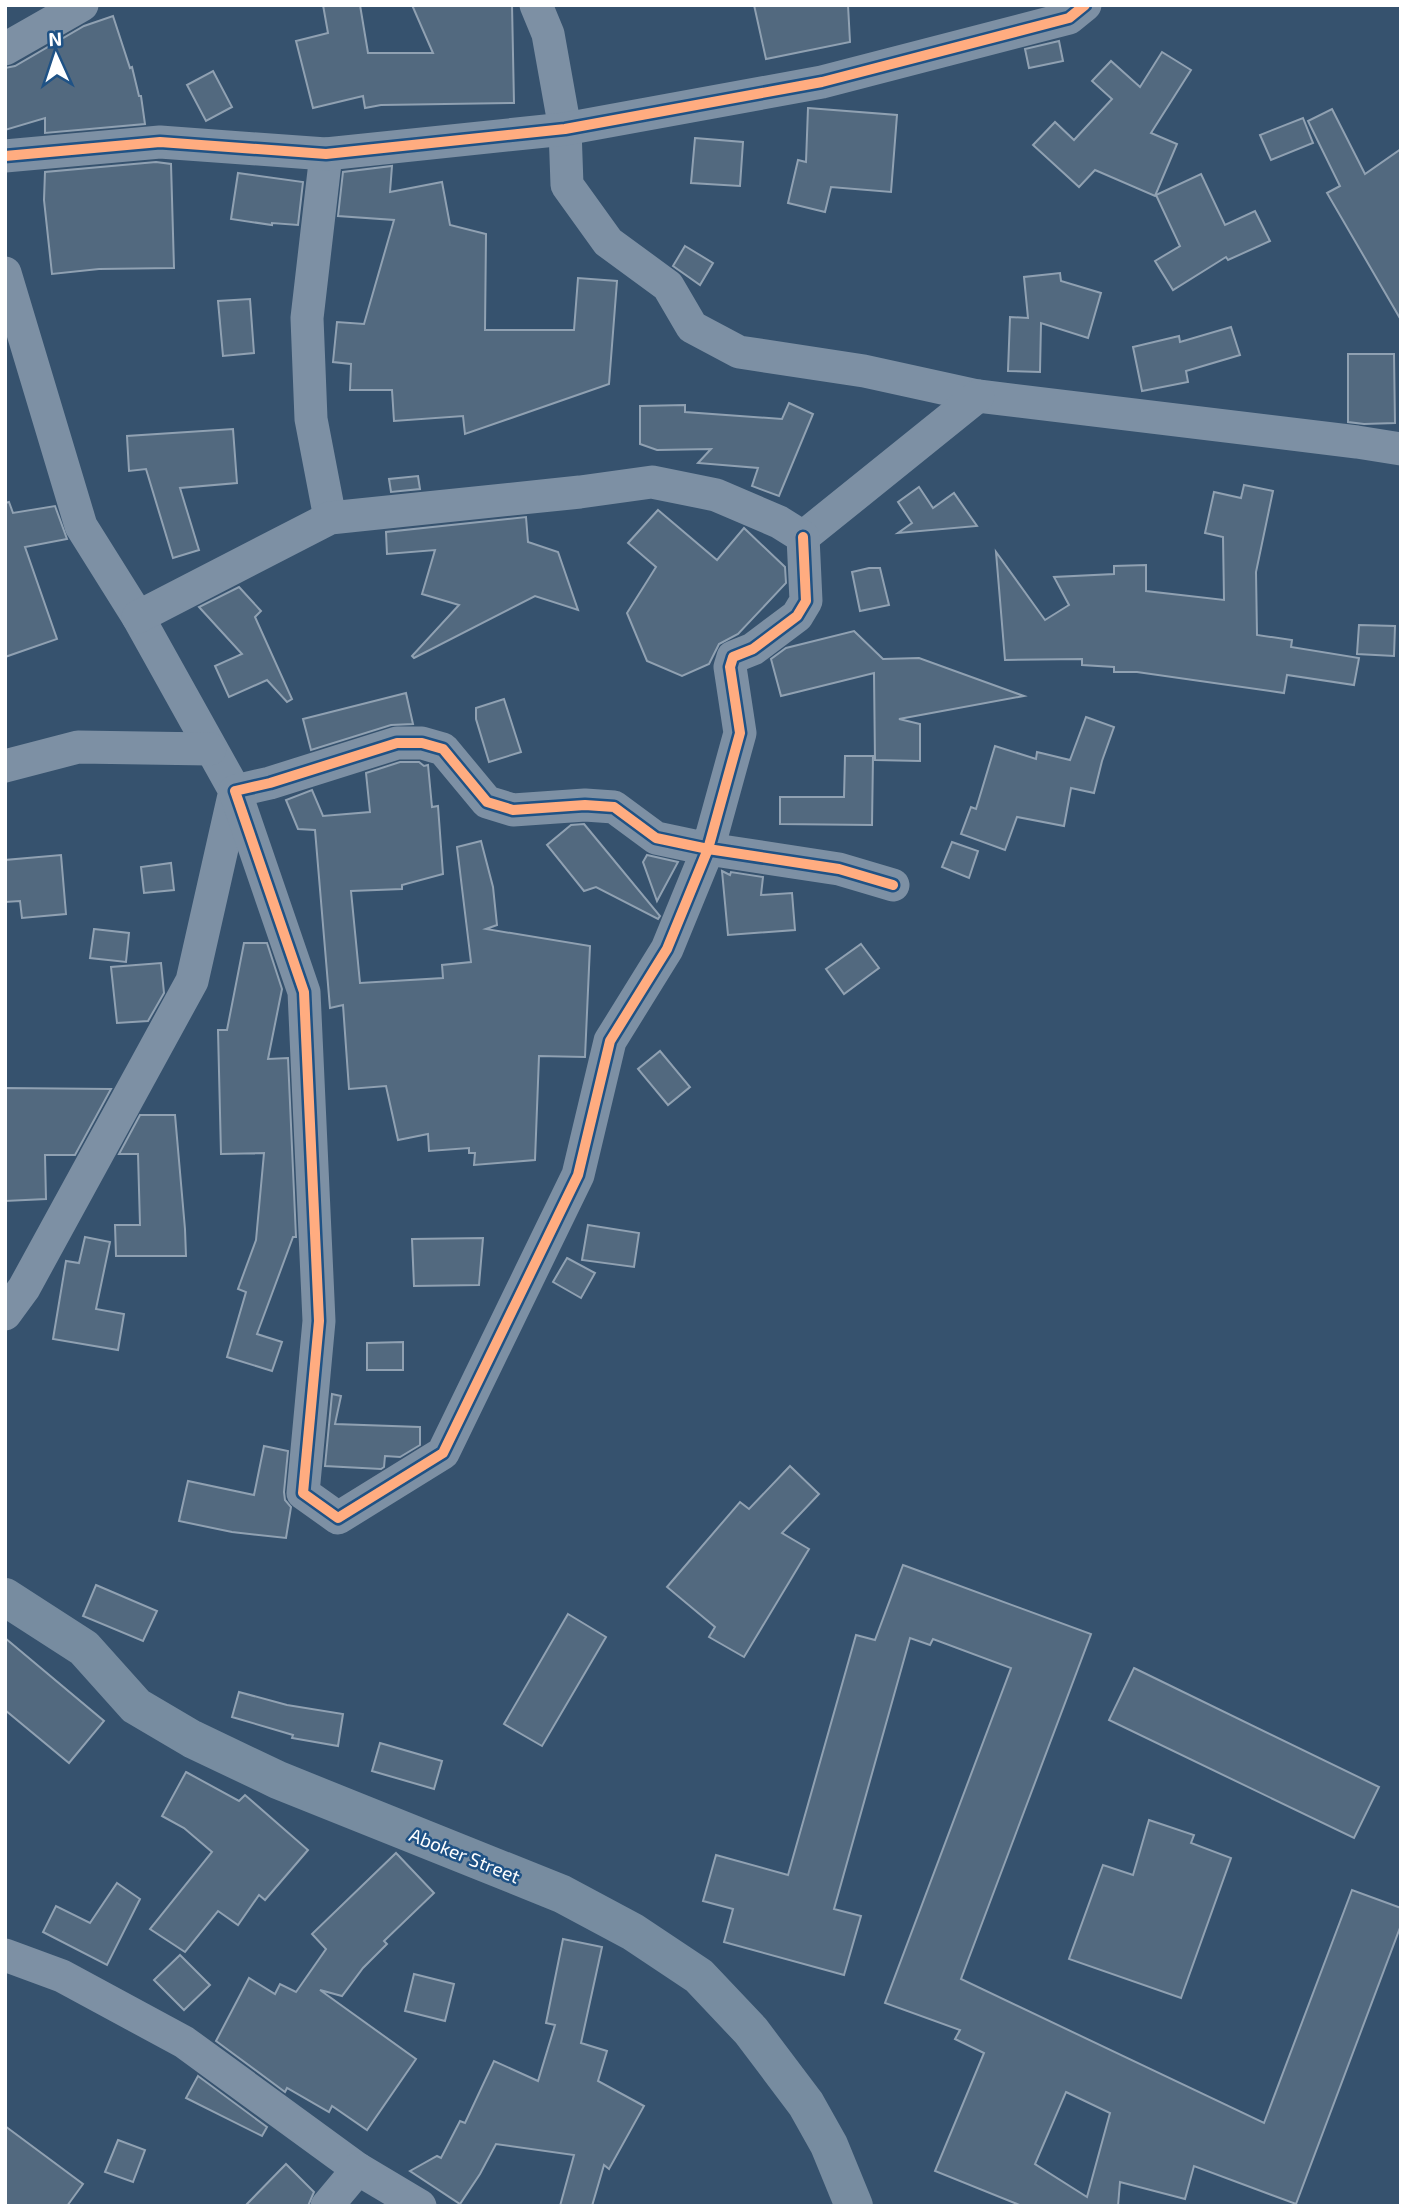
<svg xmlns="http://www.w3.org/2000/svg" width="1406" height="2211" font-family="'Exo 2',sans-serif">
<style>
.building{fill:#52697f;stroke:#90a1b2;stroke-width:2;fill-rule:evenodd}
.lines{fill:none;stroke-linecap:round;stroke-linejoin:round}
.street{stroke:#7d90a4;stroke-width:33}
.secondary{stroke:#778ca0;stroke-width:38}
.cycleway-casing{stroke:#1f5285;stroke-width:15}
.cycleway{stroke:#ffac80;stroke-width:10}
.labels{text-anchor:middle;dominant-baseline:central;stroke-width:5;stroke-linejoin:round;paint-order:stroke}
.street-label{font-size:19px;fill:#fff;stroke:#1f5285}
</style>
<rect width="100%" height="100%" fill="#36526e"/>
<!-- building -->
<g class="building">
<path d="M323 5H360L368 53H433L412 5H512L514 103 381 105 365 108 363 96 313 108 296 41 328 33Z"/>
<path d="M754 5H848L850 42 766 59Z"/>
<path d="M113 16 130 68 132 67 139 96H141L145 124 45 133V118L5 130V68L15 66 84 26Z"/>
<path d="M1059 41 1063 61 1029 68 1025 49Z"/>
<path d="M1162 52 1191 70 1151 133 1177 144 1155 196 1095 170 1079 187 1033 145 1055 122 1074 140 1112 99 1092 81 1111 61 1140 87Z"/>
<path d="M213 71 232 107 206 121 187 85Z"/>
<path d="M808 108 897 115 891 192 831 187 825 212 788 203 798 160 806 162Z"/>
<path d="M1332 109 1365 174 1401 149V320L1327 193 1340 186 1308 121Z"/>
<path d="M1303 118 1313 143 1271 160 1260 135Z"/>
<path d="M695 138 743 142 740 186 691 183Z"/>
<path d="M156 162 171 164 174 268 99 269 52 274 44 200 45 172Z"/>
<path d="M392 166 390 192 442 182 450 225 486 234 485 330H574L578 278 617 281 609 384 465 434 463 416 394 421 392 390H350L351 364 333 362 337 322 364 324 394 220 338 216 343 172Z"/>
<path d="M238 173 303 182 298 225 272 223V225L231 219Z"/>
<path d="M1201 174 1225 225 1255 211 1270 241 1228 260 1226 257 1173 290 1155 261 1180 246 1156 195Z"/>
<path d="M685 246 713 263 700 285 673 266Z"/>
<path d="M1060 273 1061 281 1101 293 1088 338 1041 323 1040 372 1008 371 1010 317 1028 318 1024 277Z"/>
<path d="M250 299 254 353 223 356 218 301Z"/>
<path d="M1231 327 1240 355 1186 371 1188 382 1142 391 1133 347 1179 336 1180 342Z"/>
<path d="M1348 354H1394L1395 423 1364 424 1348 422Z"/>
<path d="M789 403 813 414 779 496 752 486 758 468 698 463 711 449 657 450 640 444V406L685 405V412L782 419Z"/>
<path d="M233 429 237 483 180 488 199 550 173 558 146 469 129 471 127 436Z"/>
<path d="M418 476 420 489 391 492 389 479Z"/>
<path d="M1244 485 1273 491 1256 572 1257 635 1292 640 1291 647 1359 658 1354 685 1287 675 1284 693 1137 672H1114V667L1082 665V659L1005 660 996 552 1045 620 1069 605 1054 577 1114 574V566L1146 565V591L1224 600 1223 537 1205 533 1214 492 1241 498Z"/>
<path d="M919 487 933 508 954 493 977 526 898 533 912 523 898 502Z"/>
<path d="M9 502 13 513 55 506 67 539 25 547 57 639 5 657V503Z"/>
<path d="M658 510 717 560 744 528 785 567 786 583 738 634 719 644 709 664 682 676 647 661 627 613 656 567 628 543Z"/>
<path d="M526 517 528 542 558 552 578 610 535 596 414 658 412 656 459 605 422 594 435 550 387 554 386 532Z"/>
<path d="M869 568H880L889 605 860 611 852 572Z"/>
<path d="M239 587 261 611 255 617 292 699 287 702 267 680 229 697 215 666 242 654 199 607Z"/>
<path d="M1359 625 1395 626 1394 656 1357 654Z"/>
<path d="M854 631 883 659 919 658 1024 696 899 719 920 724V761L875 760 874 673 781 696 771 659 786 648Z"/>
<path d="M406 693 413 724 391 725 311 750 303 719Z"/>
<path d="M504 699 521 752 489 762 476 719V708Z"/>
<path d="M1086 717 1114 727 1102 761 1094 793 1071 788 1064 826 1017 817 1005 850 961 834 971 807 976 809 995 746 1036 759 1037 752 1070 760Z"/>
<path d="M845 756H873L872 825 780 824V797H844Z"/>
<path d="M400 762H419L424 766 428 765 432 807 438 806 443 874 402 885V889L351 891 360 983 443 978 442 965 471 962 457 847 481 841 493 887 497 925 486 929 590 946 585 1057 539 1056 535 1160 474 1165 475 1153H469V1148L429 1151 428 1134 398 1140 386 1086 349 1089 343 1005 330 1008 315 830 298 829 286 800 312 790 323 816 370 812 366 773Z"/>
<path d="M584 824 660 916 658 919 596 887 584 891 547 845 571 825Z"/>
<path d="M952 842 978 851 969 878 942 867Z"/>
<path d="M61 855 66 914 22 918 20 901 5 902V860Z"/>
<path d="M647 855 678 862 657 901 643 862Z"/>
<path d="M171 863 174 890 144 893 141 867Z"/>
<path d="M722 871 730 875 731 872 763 877 761 895 792 893 795 930 728 935Z"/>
<path d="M94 929 129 933 126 962 90 958Z"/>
<path d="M244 943H267L282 989 268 1059 288 1058 296 1237H293L257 1334 282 1342 272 1371 227 1357 246 1292 238 1289 256 1240 264 1153 221 1154 218 1030H227Z"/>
<path d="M861 944 879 968 844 994 826 969Z"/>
<path d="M161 963 164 993 148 1021 117 1023 111 967Z"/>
<path d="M660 1051 690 1087 668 1105 638 1069Z"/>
<path d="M5 1088 111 1089 75 1155H45L46 1199 5 1201Z"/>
<path d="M140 1115H175L185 1229 186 1256H116L115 1225H140L138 1154H119Z"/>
<path d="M588 1225 639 1233 634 1267 582 1260Z"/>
<path d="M85 1237 110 1242 96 1309 124 1314 118 1350 53 1339 66 1261 79 1263Z"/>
<path d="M483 1238 479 1285 414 1286 412 1239Z"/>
<path d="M567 1258 595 1273 581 1298 553 1282Z"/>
<path d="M403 1342V1370H367V1343Z"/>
<path d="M332 1394 341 1396 335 1424 420 1427V1445L400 1457 385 1456 384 1467 381 1469 325 1466Z"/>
<path d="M264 1446 288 1451 284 1492 285 1500 291 1507 286 1538 232 1532 179 1521 188 1481 254 1495Z"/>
<path d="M790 1466 819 1494 782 1533 809 1549 744 1657 709 1637 715 1627 667 1587 740 1502 749 1509Z"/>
<path d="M903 1565 1091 1634 961 1979 1264 2123 1352 1890 1401 1908V1925L1296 2204 1194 2166 1185 2199 1120 2182 1118 2206H1022L935 2171 984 2053 955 2039 960 2030 885 2003 1011 1668 933 1639 930 1645 910 1638 834 1909 861 1916 844 1975 724 1942 733 1909 703 1901 716 1855 788 1875 856 1635 875 1640ZM1066 2092 1110 2113 1087 2197 1035 2164Z"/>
<path d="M96 1585 157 1611 143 1641 83 1616Z"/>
<path d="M568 1614 606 1637 542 1746 504 1724Z"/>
<path d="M5 1638 104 1721 69 1763 5 1710Z"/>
<path d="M1134 1668 1379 1787 1354 1838 1109 1720Z"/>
<path d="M239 1692 287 1705 343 1714 338 1746 292 1738 293 1735 232 1717Z"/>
<path d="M380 1743 442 1761 434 1789 372 1771Z"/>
<path d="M186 1772 239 1801 245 1795 308 1850 265 1900 259 1895 238 1925 218 1911 185 1952 150 1929 212 1852 184 1828 162 1816Z"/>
<path d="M1149 1820 1194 1835 1191 1843 1231 1858 1181 1998 1069 1959 1103 1865 1133 1875Z"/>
<path d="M396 1853 434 1893 384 1941 387 1944 363 1968 342 1996 320 1990 416 2059 367 2130 332 2106 329 2112 287 2088 285 2092 216 2041 249 1978 275 1994 280 1984 296 1992 326 1949 312 1934Z"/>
<path d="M117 1883 140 1899 107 1965 43 1932 56 1906 90 1923Z"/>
<path d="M563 1939 602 1947 581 2043 607 2051 598 2081 644 2106 609 2169 604 2165 592 2206H560L574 2155 496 2144 480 2174 460 2204 410 2171 437 2156 441 2158 460 2121 465 2123 494 2061 538 2081 555 2025 546 2023Z"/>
<path d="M180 1955 210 1985 184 2010 154 1980Z"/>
<path d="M414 1974 454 1984 445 2021 405 2011Z"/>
<path d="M198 2076 267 2127 262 2136 186 2098Z"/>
<path d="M5 2126 83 2184 67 2206H5Z"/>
<path d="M118 2140 145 2150 133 2182 105 2172Z"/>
<path d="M286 2164 314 2192 308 2206H245Z"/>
</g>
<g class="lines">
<!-- street -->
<g class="street">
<path d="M536 5 548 34 565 129 567 185 608 242 668 286 692 327 739 352 864 371 978 396 1357 442 1401 449"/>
<path d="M5 49 82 5"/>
<path d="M326 154 307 318 311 419 330 518"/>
<path d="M5 156 160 142 326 154 565 129 822 82 1069 18 1085 5"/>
<path d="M5 273 81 526 138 617 235 791 192 981 24 1288 5 1314"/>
<path d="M803 537 806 601 797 616 753 649 733 657 730 667 740 733 708 849 667 949 610 1041 578 1175 443 1453 338 1518 303 1493 319 1321 304 992 235 791 270 783 397 743H422L443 749 487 802 513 810 585 805 614 807 656 838 708 849 839 869 893 885"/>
<path d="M803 537 978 396"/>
<path d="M138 617 330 518 580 492 652 482 716 495 779 522 803 537"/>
<path d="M5 766 78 747 210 749"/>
<path d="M5 1955 62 1976 184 2042 358 2169"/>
<path d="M327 2206 358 2169 420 2206"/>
</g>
<!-- secondary -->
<path class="secondary" d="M5 1597 84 1648 136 1706 192 1739 278 1780 562 1894 633 1932 699 1976 751 2031 806 2104 829 2145 854 2206"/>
<!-- cycleway casing -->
<g class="cycleway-casing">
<g id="cycleway">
<path d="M5 156 160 142 326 154 565 129 822 82 1069 18 1085 5"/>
<path d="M803 537 806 601 797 616 753 649 733 657 730 667 740 733 708 849 667 949 610 1041 578 1175 443 1453 338 1518 303 1493 319 1321 304 992 235 791 270 783 397 743H422L443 749 487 802 513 810 585 805 614 807 656 838 708 849 839 869 893 885"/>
</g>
</g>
<!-- cycleway -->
<use href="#cycleway" class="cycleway"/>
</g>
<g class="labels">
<!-- street labels -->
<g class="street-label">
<text transform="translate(465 1855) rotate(22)">Aboker Street</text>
</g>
</g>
<!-- border -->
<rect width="1406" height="2211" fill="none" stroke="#ffffff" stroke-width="14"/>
<!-- north arrow -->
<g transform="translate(56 56) rotate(357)" stroke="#1f5285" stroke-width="5" paint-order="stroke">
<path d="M0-5L12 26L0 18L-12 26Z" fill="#ffffff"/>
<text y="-10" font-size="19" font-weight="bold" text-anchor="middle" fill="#ffffff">N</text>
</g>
</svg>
